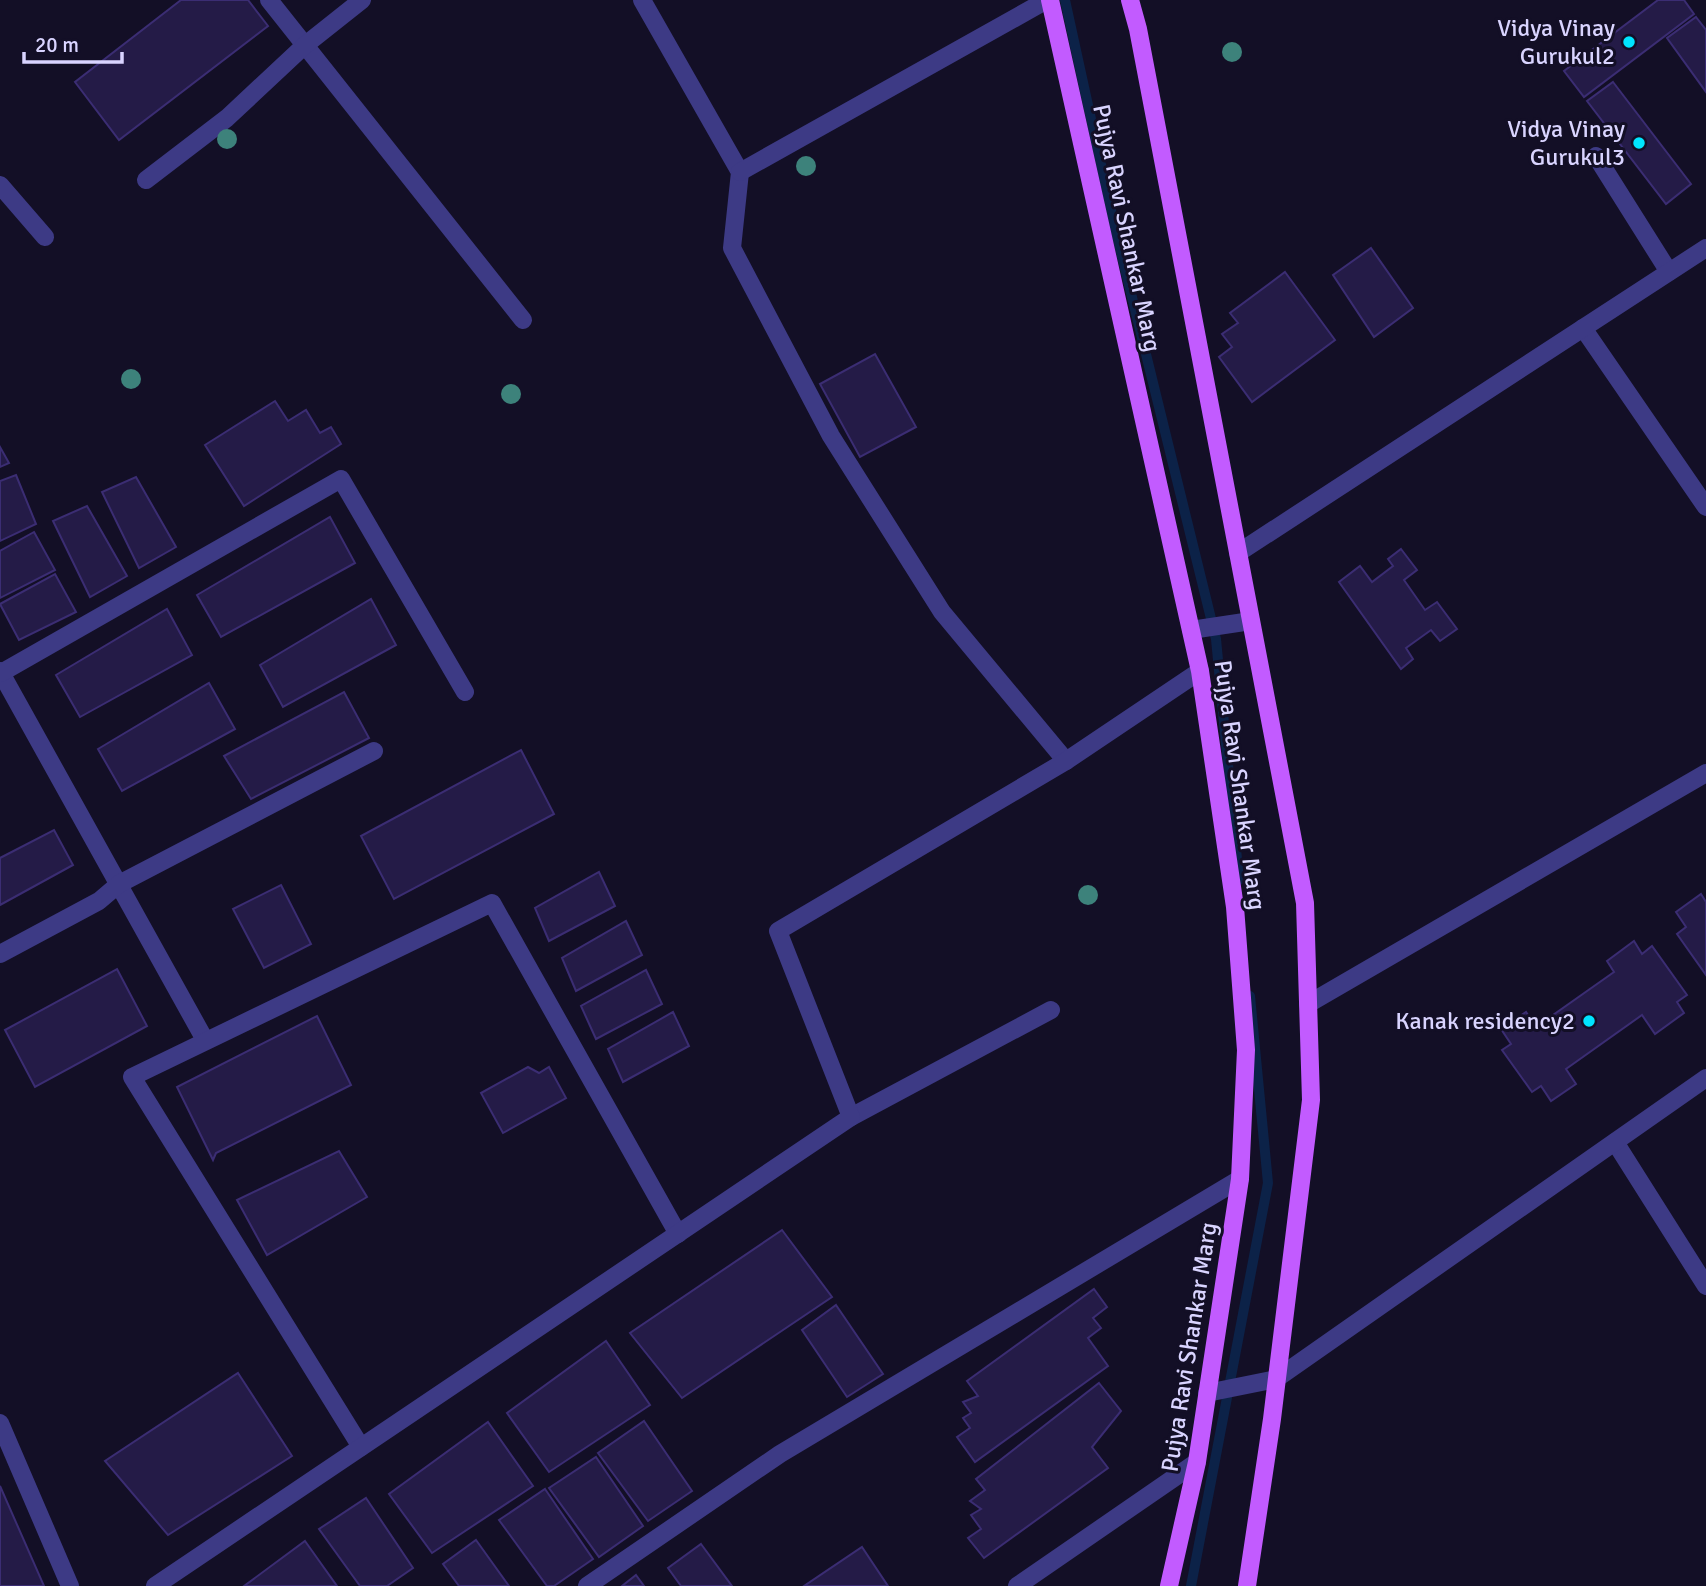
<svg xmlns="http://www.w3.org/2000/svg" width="1706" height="1586" font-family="Signika,sans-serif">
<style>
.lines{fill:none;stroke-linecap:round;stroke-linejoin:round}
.stream{stroke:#0c2248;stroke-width:10}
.building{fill:#241b47;stroke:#3b2d73;stroke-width:2}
.service{stroke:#3d3a85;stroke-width:18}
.minor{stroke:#3d3a85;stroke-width:18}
.primary{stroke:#c25bff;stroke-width:18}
.tree{fill:#3d827b}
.poi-dot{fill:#00e5ff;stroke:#130f26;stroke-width:2.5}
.labels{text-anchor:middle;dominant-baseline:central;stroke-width:6;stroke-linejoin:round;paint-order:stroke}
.poi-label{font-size:24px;fill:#d9d4ff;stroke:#130f26;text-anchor:end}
.street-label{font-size:24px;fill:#d9d4ff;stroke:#130f26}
</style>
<rect width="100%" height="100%" fill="#130f26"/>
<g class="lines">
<!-- stream -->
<g class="stream">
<path d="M1065 0 1114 224 1216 639 1239 880"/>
<path d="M1191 1586 1268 1183 1250 996"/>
</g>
</g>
<!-- building -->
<g class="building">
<path d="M181 0H248L268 26 119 140 75 82Z"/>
<path d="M1658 0H1684L1694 14 1584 97 1564 71Z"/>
<path d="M1696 17 1706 30V92L1667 38Z"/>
<path d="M1613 82 1691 184 1666 204 1587 101Z"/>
<path d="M1371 248 1413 308 1374 337 1333 275Z"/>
<path d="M1285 272 1335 340 1252 402 1219 357 1232 347 1222 334 1238 323 1230 313Z"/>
<path d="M875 354 916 427 860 457 820 384Z"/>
<path d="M275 401 288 421 306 410 320 433 331 427 341 444 244 506 205 445Z"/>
<path d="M0 447 9 463 0 467Z"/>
<path d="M16 475 36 524 0 541V481Z"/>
<path d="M136 477 176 547 139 568 102 492Z"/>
<path d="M87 506 127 576 90 597 53 521Z"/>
<path d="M330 517 355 563 221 637 197 595Z"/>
<path d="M34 532 55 570 0 598V551Z"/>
<path d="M1401 549 1417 570 1404 580 1425 610 1437 602 1457 629 1440 641 1431 630 1406 648 1413 659 1401 669 1339 582 1360 566 1372 582 1393 566 1388 559Z"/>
<path d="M55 574 76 612 19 640 0 604Z"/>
<path d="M371 599 396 645 283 707 260 665Z"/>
<path d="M167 609 192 655 80 717 56 675Z"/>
<path d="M209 683 235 729 122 791 98 749Z"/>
<path d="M344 692 369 738 251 799 224 756Z"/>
<path d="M521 750 554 814 394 899 361 836Z"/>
<path d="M54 830 73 865 0 905V858Z"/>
<path d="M599 872 615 906 549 941 535 908Z"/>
<path d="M281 885 311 944 264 968 233 909Z"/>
<path d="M1701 894 1706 902V975L1677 934 1686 927 1676 912Z"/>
<path d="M626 921 642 955 576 991 562 958Z"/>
<path d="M1634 941 1642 954 1652 946 1687 995 1677 1002 1684 1013 1655 1034 1642 1015 1566 1069 1576 1084 1551 1101 1541 1086 1532 1092 1502 1050 1511 1044 1501 1029 1526 1012 1536 1027 1614 972 1607 961Z"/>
<path d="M117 969 147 1026 35 1087 5 1030Z"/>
<path d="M646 970 662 1004 596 1039 581 1006Z"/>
<path d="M673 1012 689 1046 623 1082 608 1049Z"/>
<path d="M317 1016 351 1085 216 1153 213 1160 177 1087Z"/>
<path d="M528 1067 539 1073 549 1067 566 1098 503 1133 481 1093Z"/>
<path d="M339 1151 367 1197 267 1255 237 1200Z"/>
<path d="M782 1230 832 1297 682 1398 630 1333Z"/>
<path d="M1094 1289 1107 1307 1093 1318 1101 1328 1088 1338 1108 1366 975 1462 957 1437 970 1428 963 1418 971 1413 963 1402 978 1396 967 1381Z"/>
<path d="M836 1305 883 1374 847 1397 802 1330Z"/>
<path d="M606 1341 650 1405 549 1472 507 1413Z"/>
<path d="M238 1373 292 1456 168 1535 105 1461Z"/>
<path d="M1099 1383 1121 1411 1092 1447 1108 1468 984 1558 968 1538 981 1529 971 1515 981 1509 970 1501 985 1490 976 1479Z"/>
<path d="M644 1421 692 1491 648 1521 598 1453Z"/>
<path d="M488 1422 533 1486 432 1553 389 1494Z"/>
<path d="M596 1457 643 1526 599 1557 549 1488Z"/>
<path d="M0 1486 44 1586H0Z"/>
<path d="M545 1489 593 1559 554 1586H547L499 1520Z"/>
<path d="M366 1498 413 1568 387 1586H360L319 1529Z"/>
<path d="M476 1540 509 1586H459L443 1564Z"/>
<path d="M305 1541 337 1586H244Z"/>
<path d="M701 1544 732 1586H681L668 1568Z"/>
<path d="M862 1547 888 1586H804Z"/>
<path d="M636 1575 644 1586H622Z"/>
</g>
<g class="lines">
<!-- service -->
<path class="service" d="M1308 1004 1706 773"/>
<!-- minor -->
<g class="minor">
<path d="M269 0 523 320"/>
<path d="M642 0 740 172 732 248 831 436 942 612 1066 761"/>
<path d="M1596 156 1669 272"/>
<path d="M740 172 1047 0"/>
<path d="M146 180 227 118 304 46 362 0"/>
<path d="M0 185 45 237"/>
<path d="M1583 328 1706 507"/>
<path d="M1238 553 1706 248"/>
<path d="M1191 630 1251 621"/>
<path d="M0 671 205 1040"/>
<path d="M1 673 341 479 465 692"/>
<path d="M0 954 99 901 119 884 374 751"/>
<path d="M851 1117 1051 1010"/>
<path d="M1615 1142 1706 1286"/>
<path d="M1207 1393 1276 1379 1706 1078"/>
<path d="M0 1423 70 1586"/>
<path d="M361 1447 132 1077 492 903 678 1234"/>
<path d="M155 1586 851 1117 778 931 1066 761 1200 671"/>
<path d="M587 1586 780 1454 1240 1179"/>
<path d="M1017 1586 1197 1462"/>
</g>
<!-- primary -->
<g class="primary">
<path d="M1050 0 1200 671 1235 907 1246 1050 1240 1179 1197 1462 1169 1586"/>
<path d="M1130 0 1138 29 1305 903 1311 1100 1272 1419 1247 1586"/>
</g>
</g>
<!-- trees -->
<g class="tree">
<circle cx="1232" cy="52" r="10"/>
<circle cx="227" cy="139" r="10"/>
<circle cx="806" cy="166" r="10"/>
<circle cx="131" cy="379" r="10"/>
<circle cx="511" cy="394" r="10"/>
<circle cx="1088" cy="895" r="10"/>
</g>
<!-- markers -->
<g class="poi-dot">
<circle cx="1629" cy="42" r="7"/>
<circle cx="1639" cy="143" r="7"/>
<circle cx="1589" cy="1021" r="7"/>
</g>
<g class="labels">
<!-- poi labels -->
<g class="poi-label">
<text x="1615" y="28">Vidya Vinay<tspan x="1615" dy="28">Gurukul2</tspan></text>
<text x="1625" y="129">Vidya Vinay<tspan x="1625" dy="28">Gurukul3</tspan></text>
<text x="1575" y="1021">Kanak residency2</text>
</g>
<!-- street labels -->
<g class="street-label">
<text transform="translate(1127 228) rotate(78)">Pujya Ravi Shankar Marg</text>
<text transform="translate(1240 785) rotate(82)">Pujya Ravi Shankar Marg</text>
<text transform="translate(1189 1347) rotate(-81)">Pujya Ravi Shankar Marg</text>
</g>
</g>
<!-- scale -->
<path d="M24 52v10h98v-10" fill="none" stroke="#d9d4ff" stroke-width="3.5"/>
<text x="35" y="52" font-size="21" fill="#d9d4ff" stroke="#130f26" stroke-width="5" paint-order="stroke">20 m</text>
</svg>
